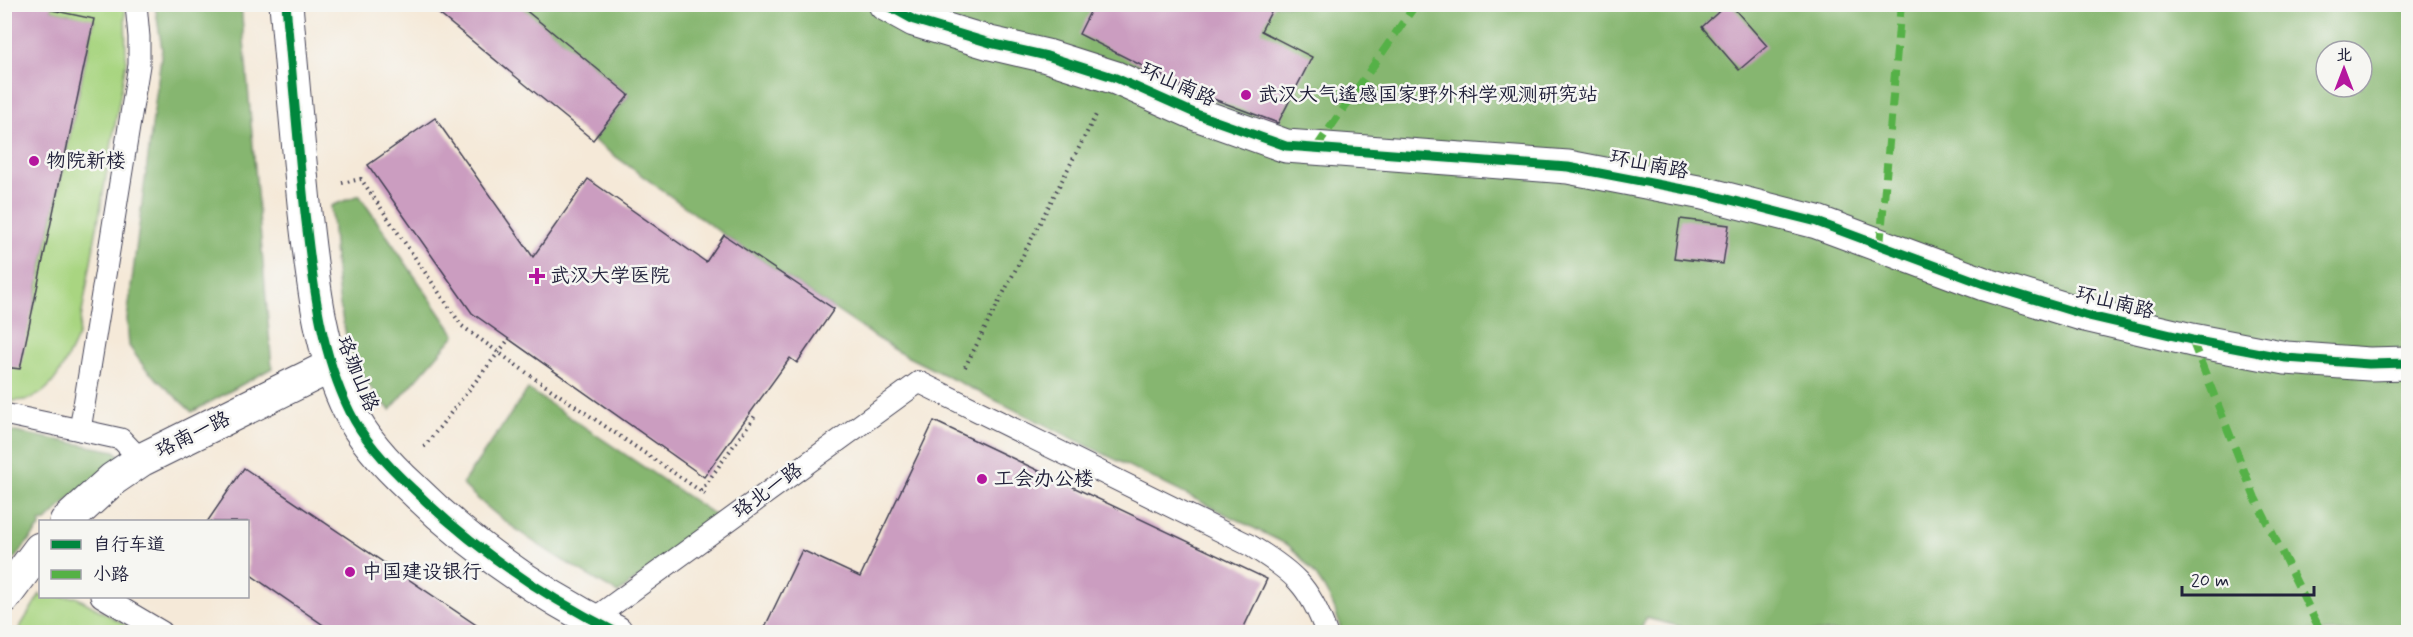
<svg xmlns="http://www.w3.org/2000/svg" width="2413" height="637" font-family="Mynerve,'LXGW WenKai TC',sans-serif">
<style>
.green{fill:#a9d581;stroke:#667c5e;stroke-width:1.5}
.forest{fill:#86b66f;stroke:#546c55;stroke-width:1.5;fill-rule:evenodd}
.building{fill:#cb9dc0}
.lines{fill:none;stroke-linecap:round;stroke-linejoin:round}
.service-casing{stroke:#424053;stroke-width:23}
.minor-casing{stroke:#424053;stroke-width:35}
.path{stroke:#424053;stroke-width:4;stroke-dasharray:1.5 4.5;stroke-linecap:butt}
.service{stroke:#fff;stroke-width:21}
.minor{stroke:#fff;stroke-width:33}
.quiet{stroke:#55b146;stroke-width:8;stroke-dasharray:15 8;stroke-linecap:butt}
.cycleway-casing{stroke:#f6f6f2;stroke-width:13}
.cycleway{stroke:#00873e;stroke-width:9}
.poi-dot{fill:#b5179e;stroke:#f6f6f2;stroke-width:2}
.labels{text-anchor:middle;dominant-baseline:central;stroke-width:5;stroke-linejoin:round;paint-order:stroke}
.street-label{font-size:20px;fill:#22223b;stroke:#f6f6f2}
.poi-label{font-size:20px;fill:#22223b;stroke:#f6f6f2;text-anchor:start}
</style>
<rect width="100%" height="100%" fill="#f6f6f2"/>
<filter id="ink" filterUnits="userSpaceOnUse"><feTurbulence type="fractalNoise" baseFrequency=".0167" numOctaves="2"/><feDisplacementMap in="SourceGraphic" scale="12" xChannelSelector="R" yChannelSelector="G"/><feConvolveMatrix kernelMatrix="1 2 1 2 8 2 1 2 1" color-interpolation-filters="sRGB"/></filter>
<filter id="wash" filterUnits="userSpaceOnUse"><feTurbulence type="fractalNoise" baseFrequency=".008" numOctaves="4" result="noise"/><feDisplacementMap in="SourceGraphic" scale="24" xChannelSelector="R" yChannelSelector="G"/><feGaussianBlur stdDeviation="1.35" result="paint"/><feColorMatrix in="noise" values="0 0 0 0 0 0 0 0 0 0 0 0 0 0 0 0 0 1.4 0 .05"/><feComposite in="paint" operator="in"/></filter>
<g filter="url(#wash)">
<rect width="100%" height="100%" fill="#f5e9d8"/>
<!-- green -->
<g class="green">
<path d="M52 5H125L126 62 78 336C61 370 49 407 5 400V334L33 310 94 20 51 10Z"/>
<path d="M40 594V596L76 597 138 632H17Z"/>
</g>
<!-- forest -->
<g class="forest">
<path d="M155 5H241L272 368 192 412 145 368 129 346 127 319 162 49Z"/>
<path d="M518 5H2408V632H1701L1646 618 1640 632H1341C1335 597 1314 569 1288 545L898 352 724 235 593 140 629 95ZM2326 51H2362V87H2326Z"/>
<path d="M359 195 455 335 390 410C377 395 362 380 355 362 335 314 336 257 331 206Z"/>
<path d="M528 389 718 517 618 593C563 561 507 529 462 484Z"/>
<path d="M5 430 115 451 122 458 73 495 46 521 40 522V527L5 570Z"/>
</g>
<g id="blocks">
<!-- building -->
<g class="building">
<path d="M4 4H52L51 10 94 19 20 369 4 367Z"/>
<path d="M427 4H518L629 95 593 140Z"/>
<path d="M1094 4H1275L1261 31 1312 57 1278 123 1192 91 1079 34Z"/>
<path d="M1727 4H1730L1767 46 1739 70 1702 27Z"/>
<path d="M435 118 533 257 588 179 706 262 724 235 834 309 797 363 790 358 704 477 472 313 368 165Z"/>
<path d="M1680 219 1729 225 1723 264 1674 258Z"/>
<path d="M934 421 1267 579 1241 633H762L802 550 860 577Z"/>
<path d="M244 468 488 633H335L248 573V522H207Z"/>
</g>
</g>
</g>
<g filter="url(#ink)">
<use href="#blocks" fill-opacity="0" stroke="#424053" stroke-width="1.5"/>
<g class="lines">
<!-- service casing -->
<g class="service-casing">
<g id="service">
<path d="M136 4 139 37V65L80 430 121 439 141 460"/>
<path d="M4 414 80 430"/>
<path d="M101 596 162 632"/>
<path d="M592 620 919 382 1251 546C1292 571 1310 586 1326 632"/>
</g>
</g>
<!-- minor casing -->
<g class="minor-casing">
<g id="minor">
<path d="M286 4C292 74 298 144 305 213 313 281 319 349 350 412 364 441 389 467 413 489 473 548 541 595 616 632"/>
<path d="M885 4 914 20 990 43 1047 56 1116 78 1199 115 1286 146 1568 167 1703 193 1817 222 1984 284 2085 315 2192 340 2286 358 2369 364 2408 363"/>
<path d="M66 522 113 479 141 460 331 366"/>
<path d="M4 597 40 549"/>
</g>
</g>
<!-- path -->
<g class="path">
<path d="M342 183 361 179 462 326 534 378 708 496"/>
<path d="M965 367 1097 113"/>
<path d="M424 447 509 339"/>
<path d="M701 491 757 413"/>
</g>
<!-- service -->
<use href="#service" class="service"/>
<!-- minor -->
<use href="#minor" class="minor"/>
<!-- quiet -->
<g class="quiet">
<path d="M1316 148 1416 4"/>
<path d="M1880 246 1901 4"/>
<path d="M2192 340 2255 498 2321 632"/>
</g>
<!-- cycleway casing -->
<g class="cycleway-casing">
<g id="cycleway">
<path d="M286 4C292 74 298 144 305 213 313 281 319 349 350 412 364 441 389 467 413 489 473 548 541 595 616 632"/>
<path d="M885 4 914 20 990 43 1047 56 1116 78 1199 115 1286 146 1568 167 1703 193 1817 222 1984 284 2085 315 2192 340 2286 358 2369 364 2408 363"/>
</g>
</g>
<!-- cycleway -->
<use href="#cycleway" class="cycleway"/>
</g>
</g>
<!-- markers -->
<g class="poi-dot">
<circle cx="1246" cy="95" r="6"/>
<circle cx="34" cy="161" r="6"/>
<path d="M534 267h6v6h6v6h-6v6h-6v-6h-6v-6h6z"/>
<circle cx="982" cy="479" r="6"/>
<circle cx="350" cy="572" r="6"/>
</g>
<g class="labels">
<!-- street labels -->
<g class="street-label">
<text transform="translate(1178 85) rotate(24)">环山南路</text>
<text transform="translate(1649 165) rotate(11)">环山南路</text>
<text transform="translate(2115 303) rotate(14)">环山南路</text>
<text transform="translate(357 374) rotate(68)">珞珈山路</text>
<text transform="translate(193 435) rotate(-26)">珞南一路</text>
<text transform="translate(768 491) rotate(-36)">珞北一路</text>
</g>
<!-- poi labels -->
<g class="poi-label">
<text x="1258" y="95">武汉大气遥感国家野外科学观测研究站</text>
<text x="46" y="161">物院新楼</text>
<text x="550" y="276">武汉大学医院</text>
<text x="994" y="479">工会办公楼</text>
<text x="362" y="572">中国建设银行</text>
</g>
</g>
<!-- margin -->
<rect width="2413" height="637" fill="none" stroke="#f6f6f2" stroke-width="24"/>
<!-- legend -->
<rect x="39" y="520" width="210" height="78" fill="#f6f6f2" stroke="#a1a1a9" stroke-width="1.5"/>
<rect x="51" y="540" width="30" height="9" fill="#00873e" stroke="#a1a1a9" stroke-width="1.5"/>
<text x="93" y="550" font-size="18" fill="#22223b">自行车道</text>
<rect x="51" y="570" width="30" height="9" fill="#55b146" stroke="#a1a1a9" stroke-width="1.5"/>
<text x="93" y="580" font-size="18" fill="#22223b">小路</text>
<!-- north arrow -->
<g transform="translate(2344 69)"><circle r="28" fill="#f6f6f2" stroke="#a1a1a9" stroke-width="1.5"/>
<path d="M0-4.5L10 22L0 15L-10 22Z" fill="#b5179e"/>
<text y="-9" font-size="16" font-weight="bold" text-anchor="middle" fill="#22223b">北</text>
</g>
<!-- scale -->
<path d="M2182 586v9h132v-9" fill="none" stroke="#22223b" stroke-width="3"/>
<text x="2191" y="586" font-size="18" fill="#22223b" stroke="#f6f6f2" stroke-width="4.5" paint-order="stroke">20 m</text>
</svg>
